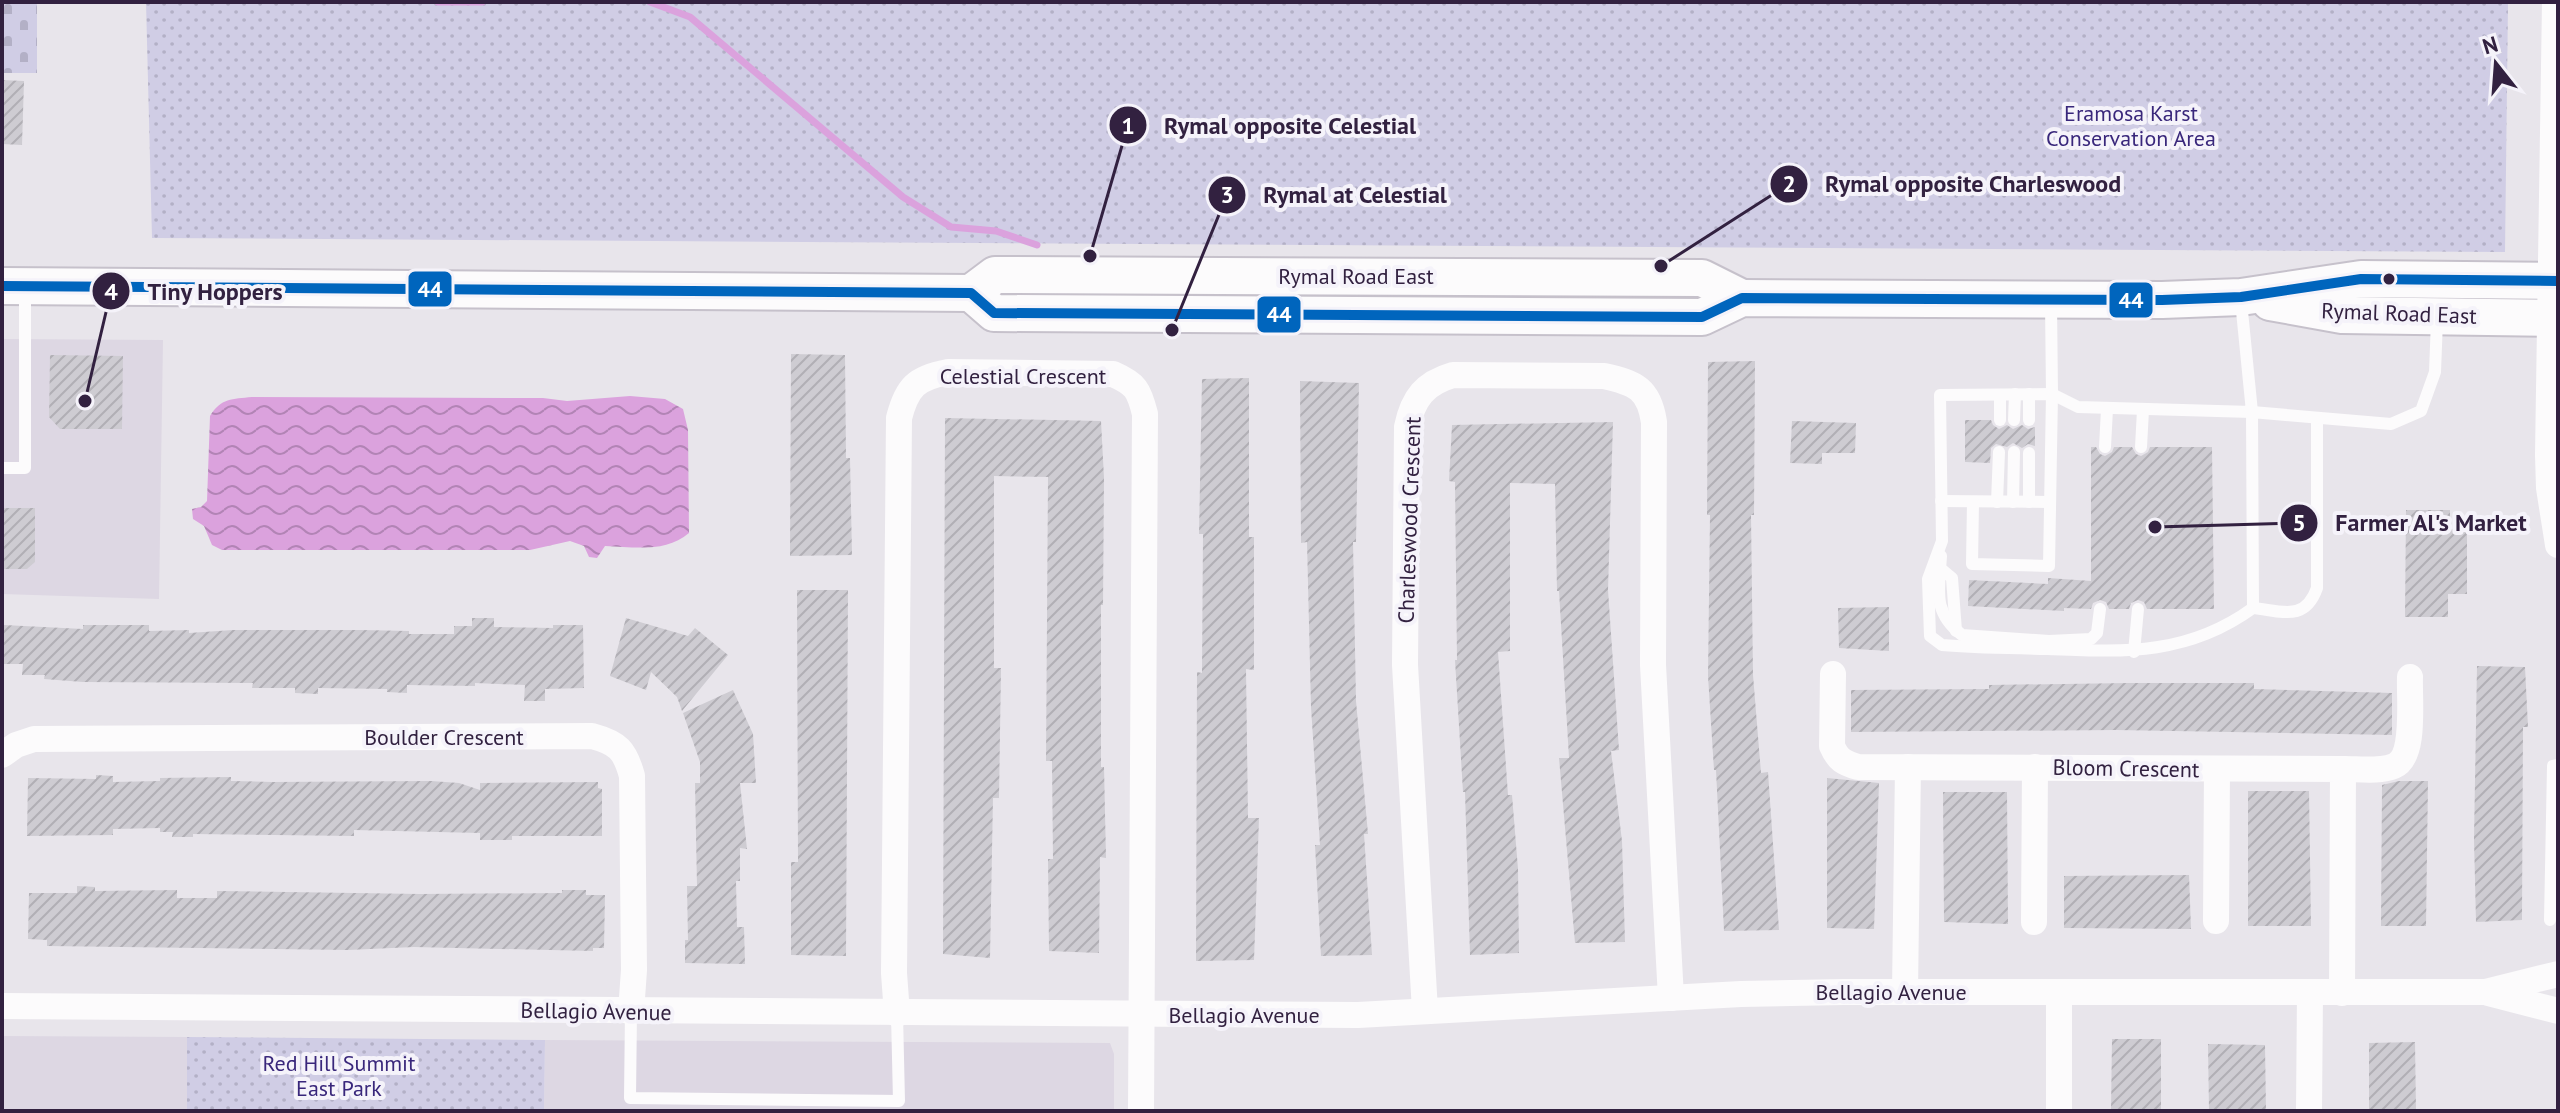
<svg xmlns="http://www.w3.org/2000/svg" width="2560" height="1113" font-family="'PT Sans',sans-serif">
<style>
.built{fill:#ddd7e3}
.grass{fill:url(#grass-dots)}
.cemetery{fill:url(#cemetery-stones)}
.water{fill:url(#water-waves)}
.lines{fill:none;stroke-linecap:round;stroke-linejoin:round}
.stream{stroke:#dba2dd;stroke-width:7}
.building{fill:url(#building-hatch)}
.secondary-casing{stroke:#c6c1cb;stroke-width:40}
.lane{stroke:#fcfbfc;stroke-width:12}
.street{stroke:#fcfbfc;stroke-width:26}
.secondary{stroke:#fcfbfc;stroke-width:36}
.bus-1-casing{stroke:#f5f3fa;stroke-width:16}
.bus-1{stroke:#0065bd;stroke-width:10}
.bus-dot{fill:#322140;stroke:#f5f3fa;stroke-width:3}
.labels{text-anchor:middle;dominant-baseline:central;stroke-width:8;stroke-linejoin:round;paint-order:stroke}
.park-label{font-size:22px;fill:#39277b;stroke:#f5f3fa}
.street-label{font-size:22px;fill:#322140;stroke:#f5f3fa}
.leader{fill:none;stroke:#322140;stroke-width:3}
.callout-dot{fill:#322140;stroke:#f5f3fa;stroke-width:3}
.mark-label{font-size:24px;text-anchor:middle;font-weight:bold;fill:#fff}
.callout-label{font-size:24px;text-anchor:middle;font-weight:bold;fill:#322140;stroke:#f5f3fa;stroke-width:8;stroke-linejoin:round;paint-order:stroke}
.line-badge{stroke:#f5f3fa;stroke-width:3}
.badge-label{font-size:22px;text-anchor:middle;font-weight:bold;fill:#fff}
</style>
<defs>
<pattern id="grass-dots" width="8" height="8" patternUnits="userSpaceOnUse" patternTransform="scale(2)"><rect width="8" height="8" fill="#d0cde5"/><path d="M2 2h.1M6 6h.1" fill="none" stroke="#b3b0c6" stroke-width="1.8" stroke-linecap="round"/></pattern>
<pattern id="cemetery-stones" width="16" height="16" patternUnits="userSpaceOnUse" patternTransform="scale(2)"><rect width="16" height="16" fill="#d0cde5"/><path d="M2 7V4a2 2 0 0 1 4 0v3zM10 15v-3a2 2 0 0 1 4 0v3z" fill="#b3b0c6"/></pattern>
<pattern id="water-waves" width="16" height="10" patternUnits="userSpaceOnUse" patternTransform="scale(2)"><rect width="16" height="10" fill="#dba2dd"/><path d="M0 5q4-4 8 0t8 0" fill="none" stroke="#b284b5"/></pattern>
<pattern id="building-hatch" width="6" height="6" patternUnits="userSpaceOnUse" patternTransform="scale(2)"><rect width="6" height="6" fill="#ceccd2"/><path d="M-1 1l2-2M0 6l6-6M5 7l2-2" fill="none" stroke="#b1afb5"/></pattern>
</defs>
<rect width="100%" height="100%" fill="#e8e5eb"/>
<!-- built -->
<g class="built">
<path d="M2 339 163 340 159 599 2 594Z"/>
<path d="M2 1036 187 1037V1111H2Z"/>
<path d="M545 1040 1110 1043 1114 1054V1111H544Z"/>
</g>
<!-- grass -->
<g class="grass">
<path d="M146 2H2508L2505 252 152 238Z"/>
<path d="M187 1037 545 1040 544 1111H187Z"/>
</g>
<!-- cemetery -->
<rect class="cemetery" x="2" y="2" width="35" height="71"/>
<!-- water -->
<path class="water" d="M630 396 665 399 683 409 688 430 689 533C666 553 634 547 605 546L597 558 589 557 584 546 570 541 530 550H222L212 545 204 526 193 519 192 509 201 507 207 501 210 416C221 398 232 399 252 397L543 398 567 401Z"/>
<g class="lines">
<!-- stream -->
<g class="stream">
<path d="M438 2H482"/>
<path d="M650 2 690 17 903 197 951 227 996 231 1037 245"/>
</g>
</g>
<!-- building -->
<g class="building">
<path d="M2 80 24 81 22 145 2 144Z"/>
<path d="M791 354 845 355 846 458H850L852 555 790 556Z"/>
<path d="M50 355 123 356 122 429H60L49 417Z"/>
<path d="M1755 361 1754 515H1751L1753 675 1761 773 1768 772 1779 930 1724 931 1716 770H1714L1708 676 1710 515H1707L1708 362Z"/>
<path d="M1249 378V537H1254V670L1246 669 1248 818H1259L1254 960 1196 961 1197 672 1202 673 1203 534H1199L1202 379Z"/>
<path d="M1300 381 1359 383 1356 542H1353L1356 701 1368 834H1364L1372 955 1321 956 1315 845H1320L1311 707 1307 542 1301 543Z"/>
<path d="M945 418 1101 421 1104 478 1103 605H1101V767H1104L1106 858 1100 857 1099 953 1049 951 1048 859H1053L1052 761H1046L1048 477 994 476V668H1001L999 798H993L990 958 943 954Z"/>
<path d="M1965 420H1991L1993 425 1999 429 2007 425 2013 429 2022 425 2028 429 2035 427V446L2028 444 2022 448 2013 443 2007 447 1996 444 1991 448 1990 463 1965 462Z"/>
<path d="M1792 421 1856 423 1855 453H1822V464L1790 463Z"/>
<path d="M1613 422 1608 590 1619 750 1611 751 1622 841 1625 942 1575 943 1559 758H1569L1559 591H1557L1555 484 1510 483V651L1498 652 1508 795H1512L1518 869 1519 953 1470 955 1465 792H1463L1455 660H1457L1455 482 1449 481 1452 425Z"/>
<path d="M2091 447H2096L2100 454 2105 456 2112 452 2114 447H2132L2136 454 2141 456 2148 452 2150 447H2212L2214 609H2147L2144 602 2138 600 2131 603 2129 609H2109L2106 602 2100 600 2093 603 2091 609 2064 608V611L1968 606 1969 580 2048 584V578L2091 581Z"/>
<path d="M2 508H35V562L27 569H2Z"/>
<path d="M2406 510H2450V529H2467V594H2448V617H2405Z"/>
<path d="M797 590H848L846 956 791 955V862H798Z"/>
<path d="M1889 607V651L1839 648 1838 608Z"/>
<path d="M472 618H494V627L553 628V625H583L584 688 545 689V701H524L525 685 475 683V686L407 685V693L387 692V689L318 688V694L295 693V688H252L253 683 83 682 44 679 45 675H22L23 664H3L4 625 83 629V625H149V631L189 630V633L233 630H361L409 631V634H454V626H472Z"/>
<path d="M626 618 688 636 695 628 728 655 682 711 677 697 651 672 646 690 610 676Z"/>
<path d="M2477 666 2525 667 2528 727H2523L2522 920 2476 922 2474 839Z"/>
<path d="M2128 683H2254V689L2392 693V735L2116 730 1851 732V690L1989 689V685Z"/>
<path d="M733 690 753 734 756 783H740L747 849 740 848V881H736L737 927H744L745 964 685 963V940H688L687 886H697L695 783H700V762L683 713Z"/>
<path d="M96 775 113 776V782L160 781V778L231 777V781L272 782 431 781 459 783 480 790V783L598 782V788L602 789V836H512V840H480V833L354 830V836L193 834V837H172L173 832H160V828L113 829V835L27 836 28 778 96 779Z"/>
<path d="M1827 778 1879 783 1874 929 1827 928Z"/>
<path d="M2399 781H2428L2426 926H2381L2382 785Z"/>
<path d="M2248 791H2309L2311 926H2248Z"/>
<path d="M1943 792H2007L2008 924 1944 922Z"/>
<path d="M2189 875 2191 929 2064 928V876Z"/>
<path d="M77 886 95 887V891L177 890V898H217V891L420 894 562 893V890H586V895H605L604 948H593V951L414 947 348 950 47 946V940L28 939 29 893H77Z"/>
<path d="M2112 1039H2161V1111H2111Z"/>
<path d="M2415 1042 2416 1111H2369V1043Z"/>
<path d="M2208 1044 2265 1045 2266 1111H2209Z"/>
</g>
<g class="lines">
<!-- secondary casing -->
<g class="secondary-casing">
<g id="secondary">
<path d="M2 286 971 293 995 275 1702 278 1742 298"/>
<path d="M971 293 994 313 1702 317 1742 298 2162 300 2241 297 2361 279 2558 281"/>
<path d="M2270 302 2342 315 2558 318"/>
</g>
</g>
<!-- lane -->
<g class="lane">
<path d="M2051 303 2052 394 2078 407 2252 412 2241 301"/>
<path d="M2029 394V420"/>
<path d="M2000 420V395"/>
<path d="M2014 420 2015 394"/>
<path d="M2105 447 2107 409"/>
<path d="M2141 447 2143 410"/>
<path d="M2 468H25V290"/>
<path d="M1941 501 2050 502"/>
<path d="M1973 502 1972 564 2049 566 2052 394 1940 395 1942 541 1928 579 1930 636 1942 645C1977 648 2012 648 2047 649 2123 652 2187 656 2253 608 2282 611 2305 622 2317 588V418"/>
<path d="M1997 502 1999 452"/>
<path d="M2013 502 2014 452"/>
<path d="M2029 502V453"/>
<path d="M1941 556C1939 590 1932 612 1962 635L2049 641 2091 639 2097 633 2100 609"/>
<path d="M1940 568 1952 578 1956 631"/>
<path d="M2253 608 2252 412 2391 424 2421 411 2435 372 2437 320"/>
<path d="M2134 652 2138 609"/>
<path d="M2550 920 2553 766 2558 765"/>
<path d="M631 1012 630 1098 899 1101 897 1014"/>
</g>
<!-- street -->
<g class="street">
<path d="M2555 2 2548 455 2549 488 2558 545"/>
<path d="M1833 674 1832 746C1838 760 1844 763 1858 767L2343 769 2342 993"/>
<path d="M2 755 16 745 34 739 592 736C618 743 625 750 632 776L634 970 631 1012"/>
<path d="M2343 769C2359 769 2379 772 2394 766 2416 757 2409 699 2410 677"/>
<path d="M2216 921 2217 769"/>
<path d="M2034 922 2035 767"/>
<path d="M1905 991 1908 767"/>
<path d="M2488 993 2558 1011"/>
<path d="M2 1006 1358 1015 1741 994 1844 992H2485L2558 974"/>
<path d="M1425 1011 1405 665 1407 427C1413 398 1425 383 1453 375L1604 376C1636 383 1649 389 1654 422L1653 665 1671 998"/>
<path d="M897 1014 894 973 899 418C907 387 916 378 948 372L1113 374C1136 384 1139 390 1145 414L1141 1111"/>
<path d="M2059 1111V992"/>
<path d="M2309 1111 2310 993"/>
</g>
<!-- secondary -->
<use href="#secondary" class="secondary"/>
<!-- bus-1 casing -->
<g class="bus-1-casing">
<path id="bus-1" d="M2 286 971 293 994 313 1702 317 1742 298 2162 300 2241 297 2361 279 2558 281"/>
</g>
<!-- bus-1 -->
<use href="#bus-1" class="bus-1"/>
</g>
<!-- markers -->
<circle class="bus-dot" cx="2389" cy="279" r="7"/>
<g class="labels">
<!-- park labels -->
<g class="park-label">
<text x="2131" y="113">Eramosa Karst<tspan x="2131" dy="25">Conservation Area</tspan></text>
<text x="339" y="1063">Red Hill Summit<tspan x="339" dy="25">East Park</tspan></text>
</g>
<!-- street labels -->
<g class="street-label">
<text x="1356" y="276">Rymal Road East</text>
<text transform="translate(2399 313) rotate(2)">Rymal Road East</text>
<text x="1023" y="376">Celestial Crescent</text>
<text transform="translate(1409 520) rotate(-88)">Charleswood Crescent</text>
<text x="444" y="737">Boulder Crescent</text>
<text transform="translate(2126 768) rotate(1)">Bloom Crescent</text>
<text x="1891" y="992">Bellagio Avenue</text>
<text transform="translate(596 1011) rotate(1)">Bellagio Avenue</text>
<text x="1244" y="1015">Bellagio Avenue</text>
</g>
</g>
<!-- callouts -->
<path class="leader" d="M1090 256L1128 125M1661 266L1789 184M1172 330L1227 195M85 401L111 291M2155 527L2299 523"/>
<g class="callout-dot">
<circle cx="1090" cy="256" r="8"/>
<circle cx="1661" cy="266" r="8"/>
<circle cx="1172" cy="330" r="8"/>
<circle cx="85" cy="401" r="8"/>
<circle cx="2155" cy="527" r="8"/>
<circle cx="1128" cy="125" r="20"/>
<circle cx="1789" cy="184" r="20"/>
<circle cx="1227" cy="195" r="20"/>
<circle cx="111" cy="291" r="20"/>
<circle cx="2299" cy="523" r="20"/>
</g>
<g class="mark-label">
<text x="1128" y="134">1</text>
<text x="1789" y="192">2</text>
<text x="1227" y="203">3</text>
<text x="111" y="300">4</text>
<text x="2299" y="531">5</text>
</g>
<g class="callout-label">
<text x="1290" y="134">Rymal opposite Celestial</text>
<text x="1973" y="192">Rymal opposite Charleswood</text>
<text x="1355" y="203">Rymal at Celestial</text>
<text x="215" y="300">Tiny Hoppers</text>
<text x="2431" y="531">Farmer Al's Market</text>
</g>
<g class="line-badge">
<rect x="407" y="270" width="46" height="38" rx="8" fill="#0065bd"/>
<rect x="2108" y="281" width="46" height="38" rx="8" fill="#0065bd"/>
<rect x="1256" y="295" width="46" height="39" rx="8" fill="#0065bd"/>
</g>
<g class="badge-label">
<text x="430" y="297">44</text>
<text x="2131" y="308">44</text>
<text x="1279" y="322">44</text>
</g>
<!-- border -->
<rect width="2560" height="1113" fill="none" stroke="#322140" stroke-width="8"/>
<!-- north arrow -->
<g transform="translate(2496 64) rotate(343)" stroke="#f5f3fa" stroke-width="6" paint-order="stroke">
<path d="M0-6L14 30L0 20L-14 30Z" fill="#322140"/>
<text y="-12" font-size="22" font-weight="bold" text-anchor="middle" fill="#322140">N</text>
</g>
</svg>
